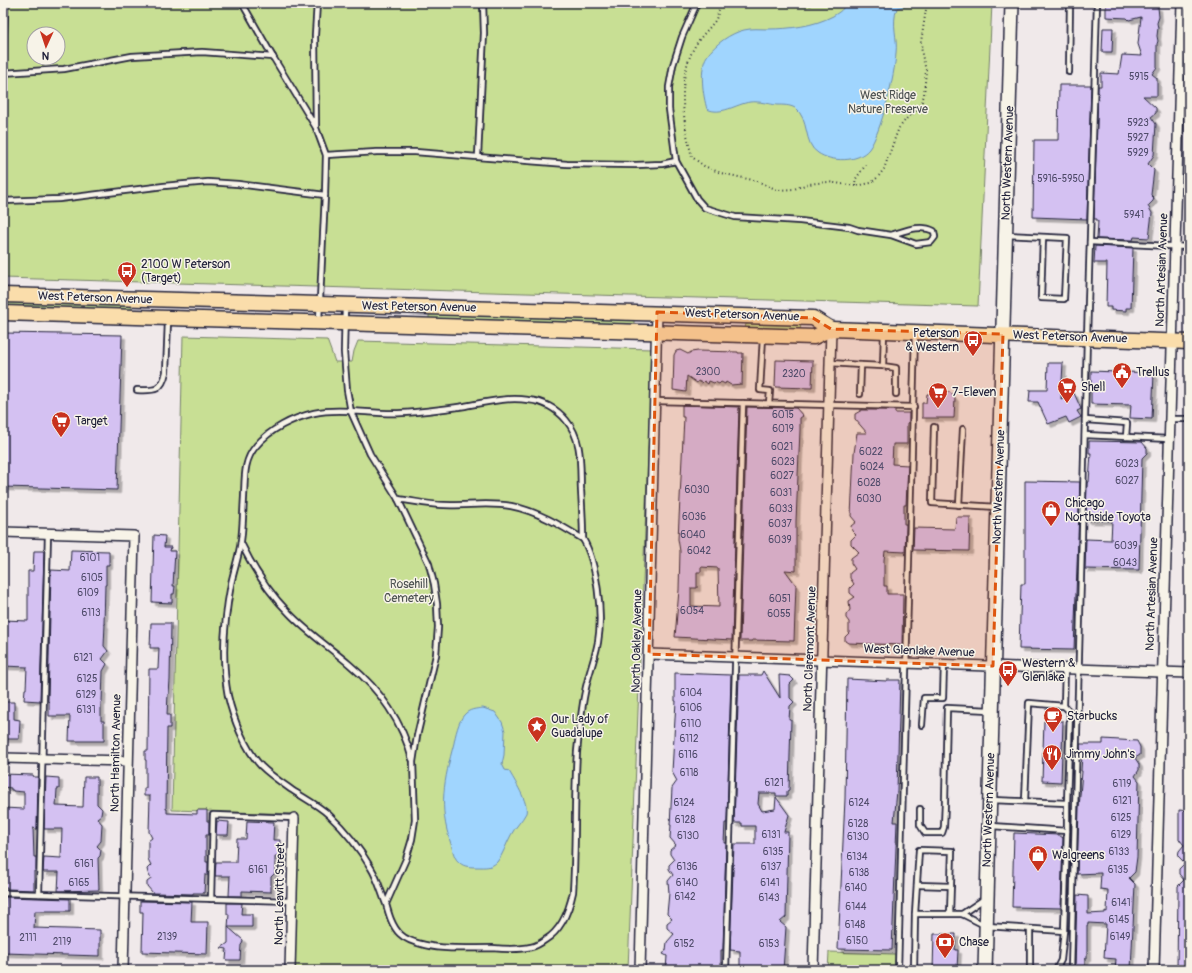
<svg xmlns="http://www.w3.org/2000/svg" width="1192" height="973" font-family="Pangolin,sans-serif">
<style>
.green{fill:#c8df94;stroke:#758068;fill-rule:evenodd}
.water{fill:#a0d5fe;stroke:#6e8db0}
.building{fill:#d4c1f2;stroke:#22223b;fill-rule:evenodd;filter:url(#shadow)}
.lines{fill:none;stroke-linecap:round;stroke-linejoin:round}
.service-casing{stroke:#22223b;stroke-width:8}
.minor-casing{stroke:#22223b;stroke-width:12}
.secondary-casing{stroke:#22223b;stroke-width:16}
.primary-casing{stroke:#22223b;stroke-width:17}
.path{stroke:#22223b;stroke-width:2;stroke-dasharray:1 3;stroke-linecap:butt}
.service{stroke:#f7f3e8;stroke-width:4.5}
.minor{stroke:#f7f3e8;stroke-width:9}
.secondary{stroke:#f7f3e8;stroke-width:13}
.primary{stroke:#faddab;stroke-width:14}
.marked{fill:#de560e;fill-opacity:0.2;stroke:#de560e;stroke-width:3;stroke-dasharray:8 5;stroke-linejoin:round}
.labels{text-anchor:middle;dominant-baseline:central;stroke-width:3;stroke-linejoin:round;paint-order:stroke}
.number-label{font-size:10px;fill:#4e4a69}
.park-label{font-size:12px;fill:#4c5151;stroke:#f7f3e8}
.street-label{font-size:12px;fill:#22223b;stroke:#f7f3e8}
.poi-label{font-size:12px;fill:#22223b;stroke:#f7f3e8;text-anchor:start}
</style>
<defs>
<filter id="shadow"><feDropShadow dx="3.5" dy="3.5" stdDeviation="0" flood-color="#0004"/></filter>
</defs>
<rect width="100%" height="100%" fill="#f0e9ea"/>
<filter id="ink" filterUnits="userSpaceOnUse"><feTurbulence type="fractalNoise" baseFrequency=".025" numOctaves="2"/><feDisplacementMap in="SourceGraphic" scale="8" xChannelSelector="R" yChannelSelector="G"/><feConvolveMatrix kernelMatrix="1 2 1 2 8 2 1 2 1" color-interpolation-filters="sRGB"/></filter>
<g filter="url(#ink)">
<!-- green -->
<g class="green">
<path d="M3 3H992L978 306 3 278ZM34 34H58V58H34Z"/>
<path d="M3 301 132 304V310L3 307Z"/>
<path d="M442 314 634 320V325L429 319V315Z"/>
<path d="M759 323 801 324 800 330 745 328 746 324Z"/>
<path d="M183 336 327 340 335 362H352L354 351 358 341 652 349 628 970H295L298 814 172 810Z"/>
<path d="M829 952 895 954V970H828Z"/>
</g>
<!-- water -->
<g class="water">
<path d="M845 3H913L911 5 897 8C891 25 898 38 896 53 895 74 881 133 869 149 858 163 831 162 818 153 803 144 810 119 795 108 790 105 783 105 777 105 768 104 760 101 750 102 736 104 721 116 707 109 703 96 699 68 707 56 715 44 731 33 744 30 752 28 760 29 768 29 790 29 814 26 833 16 839 12 844 10 845 3Z"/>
<path d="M483 708 495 712 502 722 505 731 504 755 502 764 505 770 509 771C514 780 529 803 526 813 522 821 515 827 511 835 506 844 503 855 497 862 491 868 485 867 477 867 472 867 464 867 460 863 454 859 453 851 451 844 438 806 444 781 454 743 455 736 459 720 464 715 469 709 476 709 483 708Z"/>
</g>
<!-- building -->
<g class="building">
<path d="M1106 4H1117L1124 5 1127 4 1131 6H1143L1147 5 1158 7 1159 17 1157 23 1158 28 1157 36 1158 41 1157 44V67L1152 74 1157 78V96H1143L1156 108V113L1151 117 1156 124 1154 155 1148 164 1154 170 1151 195 1154 198 1153 201 1148 206 1152 213 1149 238 1134 237 1133 240 1097 239 1098 221H1097V219H1094L1098 86H1101V73L1119 74 1122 55 1142 56 1138 44 1141 17 1129 20 1127 18 1106 17Z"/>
<path d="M1103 28H1113L1112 52H1102Z"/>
<path d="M1059 85H1091L1087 219 1033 217 1034 140H1058Z"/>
<path d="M1095 246 1133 248 1131 308H1126V311L1111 310V307H1106L1107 263H1094Z"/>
<path d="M3 333 122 335 117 490 3 487Z"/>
<path d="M680 350 688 354 691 352 698 351 738 352V353H743L742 384 731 385 726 382 725 384 721 382 719 384 715 382 714 383 709 381 708 384 704 381 702 383 698 381 697 383 687 376 686 392 673 390 674 355 676 351Z"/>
<path d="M776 360 813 361 812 388 775 387Z"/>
<path d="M1048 363H1063L1061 399 1074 393 1081 409 1077 411 1081 417 1069 423 1066 417 1048 424 1038 402H1029L1030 390H1047Z"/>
<path d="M1117 370H1128L1127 372 1154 373 1152 419 1130 418 1131 405 1091 404V371L1117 372Z"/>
<path d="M931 391 950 392 955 398 954 418H922V403H926L927 394H929Z"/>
<path d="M682 405 739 407 732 640 675 637 679 590 680 551 678 539 684 417H682ZM701 567 718 568 719 607 691 606V588H697V572H701Z"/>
<path d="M747 407 796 408 803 416 800 418V430L796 521V571L785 570 796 585 794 641 752 640V641H740V639Z"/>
<path d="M862 410H895V413H909V422L907 423V444H893L892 464 908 465 906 505H904V524H906V528L905 552 885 551 884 560V586H887V594H903L902 645 848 643 845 641V637L849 633V622L846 618V615L850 610 849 601 855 597 850 593V588L854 584 850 578V573L855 569 851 563V558L859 552 851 544V540L856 535 852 531 851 526 856 522 851 516 854 453 857 433H867L855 419V414Z"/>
<path d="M1089 441 1142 442 1147 448V453L1142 458 1139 570 1085 569 1086 539 1111 540 1112 521 1086 520 1087 482H1089L1091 453H1089Z"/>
<path d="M1025 481 1080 482 1074 650 1019 649 1021 584H1025Z"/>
<path d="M956 517H970L969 551 913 550 914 528 955 529Z"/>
<path d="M154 535 165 536 164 547H171L170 551H175L173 586H175L174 594H172V603L152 602Z"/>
<path d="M71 550 109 551V565H106V585H105L104 624H105L104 646 108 651 102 659 107 664 103 671 102 702H101V721H104V741H69L70 716H49V702L48 701 51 570 70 571Z"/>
<path d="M34 551H44L40 701 24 700 25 689H26L27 667 3 666V620L28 621V571H33Z"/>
<path d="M151 623H171L170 680 169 694H168L167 715H170V728H167L166 809H167V813L197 814V810H207V821H209V835H206V862H208V875H205L204 893H193V894L153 893 147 886V882L151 879 148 873 147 869 151 865 148 859V841L152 838 149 832 150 796H144V788H146V760H145V751H148L149 669H158L159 648H150Z"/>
<path d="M763 671 780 698 779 675 790 676 794 680 790 684V698L794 702 790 706 789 720H791L789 790 787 791V796H776V793H759L758 804 762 811 775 809 776 797 789 815 784 832H788L786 917 780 922 786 927 783 970H740V951L730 950 734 844H755V826H742V823H734L739 675H761Z"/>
<path d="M675 673 731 675 727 823H725L724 843H726L723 950H721V970H666L667 956 663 954 666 950 667 942 674 934 667 928V923L672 919 667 914 669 893 668 881 673 875 669 869V865L674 860 670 854V850L676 845 670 838 671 825H670L672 788 677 781 672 772 676 701H675Z"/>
<path d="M847 679 887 681V680H900L897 791 894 822H897L892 950 838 949 845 799Z"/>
<path d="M3 702H14V719L20 720 19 739H3Z"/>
<path d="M1044 721H1063L1061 782 1042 781Z"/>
<path d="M1103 739 1137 741 1140 747V755L1135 758 1139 764V770L1135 776 1139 781 1137 857 1135 872 1129 878 1135 884 1131 970H1115L1116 959 1104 958 1106 924 1088 923V925H1087V958H1085V970H1075L1077 895 1088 896V914L1105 913V911L1107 912 1108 890 1100 889 1101 873 1077 874 1079 808 1082 771H1081L1082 755H1081L1080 744H1103Z"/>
<path d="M3 774 33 775 34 777H38L37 829 33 828 34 857H36V871H34V890L7 889V887H3V808L24 809V792L13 791V790H11V788L3 787Z"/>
<path d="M46 777 59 778V789H57L56 806 83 807 84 777H97V804L102 809 101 815 97 818 102 824 101 841 97 846 101 850 100 856 98 858 99 890 58 891 59 872H43L44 857 61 858 62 829H44Z"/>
<path d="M1179 810 1189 811V970H1177L1178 890V886L1184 880 1179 874V869L1185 863 1178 856 1179 851 1184 845 1179 839Z"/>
<path d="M217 821 229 822 228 835H216Z"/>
<path d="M247 821 274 822 273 840H280L279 856H275V873L271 877V892L242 891V896H229L230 876H215L216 862H236L237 839H246Z"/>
<path d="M1014 833 1059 835 1063 838 1061 908 1012 907Z"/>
<path d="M6 897 70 899V911H35L34 928 100 930V956L4 953V918H5Z"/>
<path d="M140 901 192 902 191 922H208L207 954 142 952 143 912H140Z"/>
<path d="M227 903H242L241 914H252V927H228L229 914H227Z"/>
<path d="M228 927 243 940 242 944 241 945 240 960H226L227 949 221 948 228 943Z"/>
<path d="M934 934H956L955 950H958L957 969H954V970H933Z"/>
</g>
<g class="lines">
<!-- service casing -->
<g class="service-casing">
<g id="service">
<path d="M242 3 273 57 315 126"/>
<path d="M317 3 315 35 316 128 326 155 325 195 319 320"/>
<path d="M697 3 682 37 673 65 669 87V109L676 161 697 199 705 208 735 217 800 221 849 227 858 230 891 235 916 244 931 242 935 237 934 231C920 224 905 231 891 235"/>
<path d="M3 65 5 3"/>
<path d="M1069 72 1070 3"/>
<path d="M3 73 64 69 132 56 202 52 273 57"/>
<path d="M326 155 377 152H415L567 164 636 165 662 164 676 161"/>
<path d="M478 156 484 33 483 3"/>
<path d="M3 201 59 199 164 186 208 182 238 184 325 195"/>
<path d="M1006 235 1067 238 1064 299 1041 298 1043 237"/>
<path d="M1090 242 1189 247"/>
<path d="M345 307 344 352 347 390 351 412 370 454 398 499 419 543 429 564 434 584 437 604 438 627 436 655 417 736 413 762 415 820 412 839 406 859 386 904C389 915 392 926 400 934 406 940 416 943 425 945 446 950 470 948 492 948 504 949 519 950 531 947 536 946 541 943 545 940 562 930 569 911 573 892 576 845 574 799 577 752 579 732 581 712 585 692 588 675 595 659 598 642 603 614 597 563 583 539 583 522 582 506 581 490 580 465 583 440 566 420 557 409 543 401 528 400 507 397 486 402 465 406 444 409 423 412 402 413 374 415 342 407 314 413 293 418 270 429 256 446 243 461 245 479 244 497 243 512 243 527 241 541 239 556 234 570 231 584 224 621 221 659 228 696 233 718 245 749 261 766 270 775 282 783 292 790 304 798 318 805 329 815 345 830 360 849 371 868 378 879 381 892 386 904"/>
<path d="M884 332 883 366 896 368V394"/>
<path d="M763 337 760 390 770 391 769 403"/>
<path d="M830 363 861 365"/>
<path d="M137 390C155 391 162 391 166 372L168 321"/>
<path d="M860 394 861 365 883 366"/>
<path d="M655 401 914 407"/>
<path d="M1169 419H1189"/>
<path d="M1085 420 1127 423 1126 437"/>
<path d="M934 427 932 503 997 507"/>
<path d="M1085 435 1169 439"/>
<path d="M398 499C414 501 428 505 444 505 466 506 489 502 511 506 537 511 560 525 583 539"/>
<path d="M959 505 963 429"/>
<path d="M241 543C253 568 269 593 289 613 307 632 329 647 349 664 379 689 402 721 412 759"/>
<path d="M1064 706 1070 712 1067 803"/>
<path d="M922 725 924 698H943L944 664"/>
<path d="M991 800 1067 803V831"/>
<path d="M1025 801 1029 703 1064 706 1065 668"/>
<path d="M920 809V825L925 833H942L944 827 945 802 947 708 990 710"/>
<path d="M991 826 1067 831 1064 931 1061 960 1056 970"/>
<path d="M917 885 951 886"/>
<path d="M3 893 292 901"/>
<path d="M39 894 48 533"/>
<path d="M211 899 213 815 294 818"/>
<path d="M950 914 952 851 919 850 915 914H962L986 926 1064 931"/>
<path d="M962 914 984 899"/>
<path d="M1030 929V969L1034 970"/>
<path d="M726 970 743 403"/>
<path d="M898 970 915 334"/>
<path d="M914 970 915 914"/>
<path d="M1071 970 1087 338 1097 3"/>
</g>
</g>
<!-- minor casing -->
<g class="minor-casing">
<g id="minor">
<path d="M3 532 134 536 123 970"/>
<path d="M649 654 1189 673"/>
<path d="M3 758 127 761"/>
<path d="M290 970 294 818"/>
<path d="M640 970 657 312"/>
<path d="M813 970 831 329"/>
<path d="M1154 970 1182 3"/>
</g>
</g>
<!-- secondary casing -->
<g class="secondary-casing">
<path id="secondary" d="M985 970 1012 3"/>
</g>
<!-- primary casing -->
<g class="primary-casing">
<g id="primary">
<path d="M3 295 813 318 831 329"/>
<path d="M3 313 814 337 831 329 1189 342"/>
</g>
</g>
<!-- path -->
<g class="path">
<path d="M723 3C717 9 719 16 714 22 708 30 700 37 695 46 676 80 683 121 692 157L704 166 721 173 757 181 778 190 794 189 808 184 828 182 856 186 871 183 878 177 884 169 895 138 899 128 907 118 920 108 924 95 926 70 922 55 921 42 927 3"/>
<path d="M798 3 808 6 815 3"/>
<path d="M856 186 855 180 867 163"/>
</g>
<!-- service -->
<use href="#service" class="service"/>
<!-- minor -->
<use href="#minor" class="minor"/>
<!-- secondary -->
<use href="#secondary" class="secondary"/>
<!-- primary -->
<use href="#primary" class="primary"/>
</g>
</g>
<!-- marked area -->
<path class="marked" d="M657 312 813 318 831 329 1003 334 993 666 649 654Z"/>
<!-- icons -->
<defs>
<g id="bus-pin" transform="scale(1)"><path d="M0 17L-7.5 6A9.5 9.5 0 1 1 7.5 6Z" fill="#c8321e" stroke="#f7f3e8"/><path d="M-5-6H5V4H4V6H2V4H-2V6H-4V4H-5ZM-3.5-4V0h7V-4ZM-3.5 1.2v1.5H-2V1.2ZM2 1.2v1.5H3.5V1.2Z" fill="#fff"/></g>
<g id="civic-pin" transform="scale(1)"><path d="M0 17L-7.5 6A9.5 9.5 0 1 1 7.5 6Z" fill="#c8321e" stroke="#f7f3e8"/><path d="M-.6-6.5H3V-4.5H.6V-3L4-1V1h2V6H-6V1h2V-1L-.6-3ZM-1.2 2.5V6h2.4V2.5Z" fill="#fff"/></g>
<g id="supermarket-pin" transform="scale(1)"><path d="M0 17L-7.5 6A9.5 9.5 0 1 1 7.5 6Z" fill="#c8321e" stroke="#f7f3e8"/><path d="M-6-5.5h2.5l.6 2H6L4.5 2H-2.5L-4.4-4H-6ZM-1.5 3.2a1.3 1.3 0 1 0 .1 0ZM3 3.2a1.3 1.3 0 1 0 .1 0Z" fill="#fff"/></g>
<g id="shop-pin" transform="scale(1)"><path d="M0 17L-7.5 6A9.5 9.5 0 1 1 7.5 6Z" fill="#c8321e" stroke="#f7f3e8"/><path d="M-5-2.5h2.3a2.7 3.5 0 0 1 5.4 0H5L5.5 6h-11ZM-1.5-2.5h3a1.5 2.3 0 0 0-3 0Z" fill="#fff"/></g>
<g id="cafe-pin" transform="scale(1)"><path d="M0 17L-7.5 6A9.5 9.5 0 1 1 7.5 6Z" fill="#c8321e" stroke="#f7f3e8"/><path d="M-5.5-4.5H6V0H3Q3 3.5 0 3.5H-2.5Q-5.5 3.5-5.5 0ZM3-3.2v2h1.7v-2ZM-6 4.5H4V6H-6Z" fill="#fff"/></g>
<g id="sight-pin" transform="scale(1)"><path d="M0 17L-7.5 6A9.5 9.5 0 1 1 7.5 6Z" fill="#c8321e" stroke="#f7f3e8"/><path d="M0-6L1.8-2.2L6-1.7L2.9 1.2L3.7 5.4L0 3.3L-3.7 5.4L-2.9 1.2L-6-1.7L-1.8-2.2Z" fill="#fff"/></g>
<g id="restaurant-pin" transform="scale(1)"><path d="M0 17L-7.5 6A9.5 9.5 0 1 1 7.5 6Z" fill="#c8321e" stroke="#f7f3e8"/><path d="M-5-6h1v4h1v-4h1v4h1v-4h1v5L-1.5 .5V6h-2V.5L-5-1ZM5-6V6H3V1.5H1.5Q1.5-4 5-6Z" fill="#fff"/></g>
<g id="bank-pin" transform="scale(1)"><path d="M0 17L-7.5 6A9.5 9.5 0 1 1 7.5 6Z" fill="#c8321e" stroke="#f7f3e8"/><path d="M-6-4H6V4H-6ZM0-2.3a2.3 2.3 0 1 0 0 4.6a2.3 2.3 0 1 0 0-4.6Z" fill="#fff"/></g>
</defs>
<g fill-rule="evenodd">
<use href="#bus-pin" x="127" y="271"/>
<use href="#bus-pin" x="973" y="340"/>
<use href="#civic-pin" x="1122" y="372"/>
<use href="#supermarket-pin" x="1067" y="387"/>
<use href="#supermarket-pin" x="938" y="392"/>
<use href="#supermarket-pin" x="61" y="421"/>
<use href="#shop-pin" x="1051" y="510"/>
<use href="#bus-pin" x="1008" y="670"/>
<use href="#cafe-pin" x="1053" y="716"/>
<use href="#sight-pin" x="537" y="726"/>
<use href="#restaurant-pin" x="1052" y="754"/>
<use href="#shop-pin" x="1038" y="855"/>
<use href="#bank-pin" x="945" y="942"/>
</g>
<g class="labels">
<!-- number labels -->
<g class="number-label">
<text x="1139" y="77">5915</text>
<text x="1138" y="123">5923</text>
<text x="1138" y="138">5927</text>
<text x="1138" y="153">5929</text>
<text x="1061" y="179">5916-5950</text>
<text x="1134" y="215">5941</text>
<text x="708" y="372">2300</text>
<text x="794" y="374">2320</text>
<text x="783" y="415">6015</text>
<text x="783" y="429">6019</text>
<text x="782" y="447">6021</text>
<text x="871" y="452">6022</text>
<text x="783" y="462">6023</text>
<text x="1127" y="464">6023</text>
<text x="872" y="467">6024</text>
<text x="782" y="476">6027</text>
<text x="1127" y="481">6027</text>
<text x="869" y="483">6028</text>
<text x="697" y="490">6030</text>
<text x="781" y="493">6031</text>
<text x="869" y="499">6030</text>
<text x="781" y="509">6033</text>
<text x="694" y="517">6036</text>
<text x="780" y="524">6037</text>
<text x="693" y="535">6040</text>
<text x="780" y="540">6039</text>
<text x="1126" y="546">6039</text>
<text x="699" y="551">6042</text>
<text x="90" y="558">6101</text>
<text x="1125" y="563">6043</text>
<text x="92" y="578">6105</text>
<text x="88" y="593">6109</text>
<text x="780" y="599">6051</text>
<text x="692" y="611">6054</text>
<text x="91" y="613">6113</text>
<text x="779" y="614">6055</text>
<text x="83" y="658">6121</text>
<text x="87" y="679">6125</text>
<text x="691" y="693">6104</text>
<text x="86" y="695">6129</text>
<text x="691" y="708">6106</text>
<text x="86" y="710">6131</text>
<text x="691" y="724">6110</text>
<text x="689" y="739">6112</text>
<text x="688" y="755">6116</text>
<text x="689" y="773">6118</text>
<text x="774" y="783">6121</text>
<text x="1122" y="784">6119</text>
<text x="1122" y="801">6121</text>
<text x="684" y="803">6124</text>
<text x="859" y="803">6124</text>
<text x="1121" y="818">6125</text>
<text x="685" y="820">6128</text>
<text x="858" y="824">6128</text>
<text x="771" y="835">6131</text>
<text x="1121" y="835">6129</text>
<text x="688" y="836">6130</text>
<text x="858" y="837">6130</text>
<text x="773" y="852">6135</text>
<text x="1119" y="852">6133</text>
<text x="857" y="857">6134</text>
<text x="84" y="864">6161</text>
<text x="687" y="867">6136</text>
<text x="771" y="867">6137</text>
<text x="258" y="870">6161</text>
<text x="1118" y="870">6135</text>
<text x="859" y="873">6138</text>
<text x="79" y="883">6165</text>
<text x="687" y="883">6140</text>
<text x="770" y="883">6141</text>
<text x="856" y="888">6140</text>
<text x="685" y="897">6142</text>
<text x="769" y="898">6143</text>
<text x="1121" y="903">6141</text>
<text x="856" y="907">6144</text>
<text x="1119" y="920">6145</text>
<text x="855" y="925">6148</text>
<text x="167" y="937">2139</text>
<text x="1120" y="937">6149</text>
<text x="28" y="938">2111</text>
<text x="857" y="941">6150</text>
<text x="62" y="942">2119</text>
<text x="684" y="944">6152</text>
<text x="769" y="944">6153</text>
</g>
<!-- park labels -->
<g class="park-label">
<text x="888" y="95">West Ridge<tspan x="888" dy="14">Nature Preserve</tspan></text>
<text x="409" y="584">Rosehill<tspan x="409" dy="14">Cemetery</tspan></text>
</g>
<!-- street labels -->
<g class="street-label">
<text transform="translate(1008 163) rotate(-88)">North Western Avenue</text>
<text transform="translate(1162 270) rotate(-88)">North Artesian Avenue</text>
<text transform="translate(95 298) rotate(2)">West Peterson Avenue</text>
<text transform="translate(419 307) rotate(1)">West Peterson Avenue</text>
<text transform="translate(742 315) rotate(2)">West Peterson Avenue</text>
<text transform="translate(1070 337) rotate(2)">West Peterson Avenue</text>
<text transform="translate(999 487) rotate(-88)">North Western Avenue</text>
<text transform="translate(1152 594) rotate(-88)">North Artesian Avenue</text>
<text transform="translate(637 641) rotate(-89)">North Oakley Avenue</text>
<text transform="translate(810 649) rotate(-88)">North Claremont Avenue</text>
<text transform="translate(919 651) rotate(2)">West Glenlake Avenue</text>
<text transform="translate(116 753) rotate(-89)">North Hamilton Avenue</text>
<text transform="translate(989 810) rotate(-88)">North Western Avenue</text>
<text transform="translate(280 894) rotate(-89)">North Leavitt Street</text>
</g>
<!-- poi labels -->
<g class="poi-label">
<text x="141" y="264">2100 W Peterson<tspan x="141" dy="14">(Target)</tspan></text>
<text x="959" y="333" text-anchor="end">Peterson<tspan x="959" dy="14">&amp; Western</tspan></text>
<text x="1136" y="372">Trellus</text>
<text x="1081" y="387">Shell</text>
<text x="952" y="392">7-Eleven</text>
<text x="75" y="421">Target</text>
<text x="1065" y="503">Chicago<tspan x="1065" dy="14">Northside Toyota</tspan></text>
<text x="1022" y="663">Western &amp;<tspan x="1022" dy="14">Glenlake</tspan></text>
<text x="1067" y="716">Starbucks</text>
<text x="551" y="719">Our Lady of<tspan x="551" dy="14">Guadalupe</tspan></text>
<text x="1066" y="754">Jimmy John's</text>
<text x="1052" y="855">Walgreens</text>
<text x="959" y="942">Chase</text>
</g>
</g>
<!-- margin -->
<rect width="1192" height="973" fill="none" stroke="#f7f3e8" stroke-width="16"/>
<rect x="8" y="8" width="1176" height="957" fill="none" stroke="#22223b" stroke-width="1.5" filter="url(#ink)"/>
<!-- north arrow -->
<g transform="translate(46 46) rotate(183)"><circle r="19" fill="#f7f3e8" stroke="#a29fa3"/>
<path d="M0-3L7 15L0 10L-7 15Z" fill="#c8321e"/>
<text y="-6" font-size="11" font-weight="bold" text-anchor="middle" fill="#22223b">N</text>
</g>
</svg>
